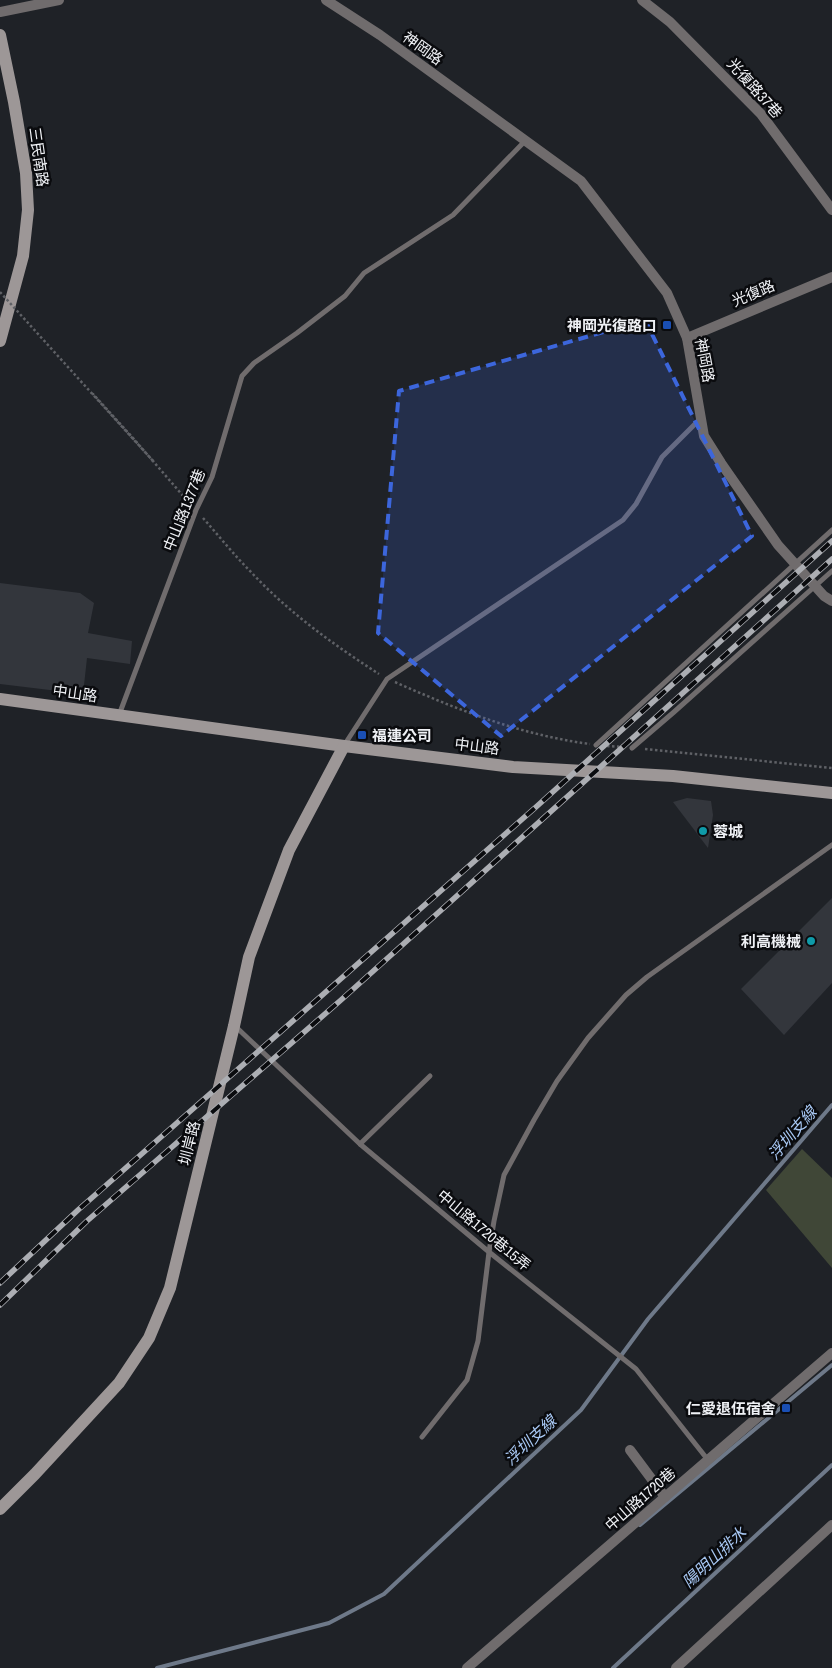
<svg xmlns="http://www.w3.org/2000/svg" width="832" height="1668" font-family="'Archivo Narrow','Noto Sans TC',sans-serif">
<style>
.green{fill:#404737}
.lines{fill:none;stroke-linecap:round;stroke-linejoin:round}
.stream{stroke:#6e7989;stroke-width:4}
.building{fill:#33363c}
.path{stroke:#5f6166;stroke-width:2.5;stroke-dasharray:2.5 2.5;stroke-linecap:butt}
.lane{stroke:#706c6d;stroke-width:5}
.street{stroke:#706c6d;stroke-width:10}
.secondary{stroke:#9d9797;stroke-width:12}
.rail-casing{stroke:#acaeb3;stroke-width:5.5}
.rail{stroke:#0a0b0e;stroke-width:4;stroke-dasharray:11;stroke-linecap:butt}
.path-bridge{stroke:#5f6166;stroke-width:2.5;stroke-dasharray:2.5 2.5;stroke-linecap:butt}
.marked{fill:#3c66dc;fill-opacity:0.2;stroke:#3c66dc;stroke-width:4;stroke-dasharray:10 6;stroke-linejoin:round}
.transit-dot{fill:#1a4fb4;stroke:#0a0b0e;stroke-width:2}
.culture-dot{fill:#0f9aa8;stroke:#0a0b0e;stroke-width:2}
.labels{text-anchor:middle;dominant-baseline:central;stroke-width:5;stroke-linejoin:round;paint-order:stroke}
.street-label{font-size:15px;fill:#eff1f5;stroke:#0a0b0e}
.poi-label{font-size:15px;font-weight:bold;fill:#eff1f5;stroke:#0a0b0e;text-anchor:end}
.water-label{font-size:16px;font-style:italic;fill:#a8c8f4;stroke:#0a0b0e}
</style>
<rect width="100%" height="100%" fill="#1f2227"/>
<!-- green -->
<path class="green" d="M802 1149 832 1178V1268L766 1190Z"/>
<g class="lines">
<!-- stream -->
<g class="stream">
<path d="M640 1525 832 1365"/>
<path d="M157 1668 329 1623 384 1594 581 1410 648 1319 832 1105"/>
<path d="M613 1668 832 1465"/>
</g>
</g>
<!-- building -->
<g class="building">
<path d="M0 583 80 593 94 603 88 633 132 641 130 664 87 658 83 694 0 684Z"/>
<path d="M687 798 711 801 713 815 708 848 673 802Z"/>
<path d="M832 898V983L784 1035 741 989Z"/>
</g>
<g class="lines">
<!-- path -->
<g class="path">
<path d="M154 462 93 394 133 438 191 505"/>
<path d="M203 518C219 536 234 555 251 572 288 612 334 645 379 674"/>
<path d="M395 682C458 710 521 735 590 744"/>
<path d="M607 746 624 747"/>
<path d="M645 749 832 768"/>
</g>
<!-- lane -->
<g class="lane">
<path d="M119 715 196 510 212 477 242 376 254 363 297 333 345 296 364 273 453 215 525 141"/>
<path d="M345 744 387 679 623 520 636 504 662 457 701 418"/>
<path d="M596 745 832 530"/>
<path d="M632 748 674 712 832 571"/>
<path d="M235 1026 360 1144 489 1252 636 1369 708 1460"/>
<path d="M360 1144 430 1076"/>
<path d="M422 1437 467 1380 478 1341 489 1252 494 1221 504 1175 534 1120 557 1081 588 1038 626 995 647 977 832 845"/>
</g>
<!-- street -->
<g class="street">
<path d="M326 0 380 35 581 181 667 293 687 338 704 436 721 463 778 545 824 596 832 601"/>
<path d="M642 0 670 22 761 114 832 210"/>
<path d="M0 12 59 0"/>
<path d="M687 338 832 277"/>
<path d="M630 1450 665 1497"/>
<path d="M467 1668 832 1353"/>
<path d="M676 1668 832 1525"/>
</g>
<!-- secondary -->
<g class="secondary">
<path d="M0 35 14 102 26 173 28 210 23 256 0 341"/>
<path d="M0 699 344 746 513 767 673 776 832 793"/>
<path d="M0 1509 35 1474 119 1383 149 1338 170 1288 234 1026 249 957 289 850 344 746"/>
</g>
<!-- rail casing -->
<g class="rail-casing">
<g id="rail">
<path d="M0 1283 78 1210 536 807 832 541"/>
<path d="M0 1305 87 1221 341 1000 832 559"/>
</g>
</g>
<!-- rail -->
<use href="#rail" class="rail"/>
<!-- path-bridge -->
<path class="path-bridge" d="M0 292 154 462"/>
</g>
<!-- marked area -->
<path class="marked" d="M645 320 752 536 501 736 378 633 399 391Z"/>
<!-- markers -->
<g class="transit-dot">
<rect x="662" y="320" width="10" height="10" rx="2.5"/>
<rect x="357" y="730" width="10" height="10" rx="2.5"/>
<rect x="781" y="1403" width="10" height="10" rx="2.5"/>
</g>
<g class="culture-dot">
<circle cx="703" cy="831" r="5"/>
<circle cx="811" cy="941" r="5"/>
</g>
<g class="labels">
<!-- street labels -->
<g class="street-label">
<text transform="translate(423 48) rotate(36)">神岡路</text>
<text transform="translate(755 88) rotate(48)">光復路37巷</text>
<text transform="translate(39 157) rotate(82)">三民南路</text>
<text transform="translate(753 293) rotate(-23)">光復路</text>
<text transform="translate(705 360) rotate(79)">神岡路</text>
<text transform="translate(184 510) rotate(-68)">中山路1377巷</text>
<text transform="translate(75 693) rotate(8)">中山路</text>
<text transform="translate(477 746) rotate(7)">中山路</text>
<text transform="translate(189 1143) rotate(-76)">圳岸路</text>
<text transform="translate(484 1230) rotate(40)">中山路1720巷15弄</text>
<text transform="translate(640 1499) rotate(-41)">中山路1720巷</text>
</g>
<!-- poi labels -->
<g class="poi-label">
<text x="657" y="325">神岡光復路口</text>
<text x="372" y="735" text-anchor="start">福連公司</text>
<text x="713" y="831" text-anchor="start">蓉城</text>
<text x="801" y="941">利高機械</text>
<text x="776" y="1408">仁愛退伍宿舍</text>
</g>
<!-- water labels -->
<g class="water-label">
<text transform="translate(792 1133) rotate(-49)">浮圳支線</text>
<text transform="translate(530 1440) rotate(-43)">浮圳支線</text>
<text transform="translate(714 1557) rotate(-43)">陽明山排水</text>
</g>
</g>
</svg>
